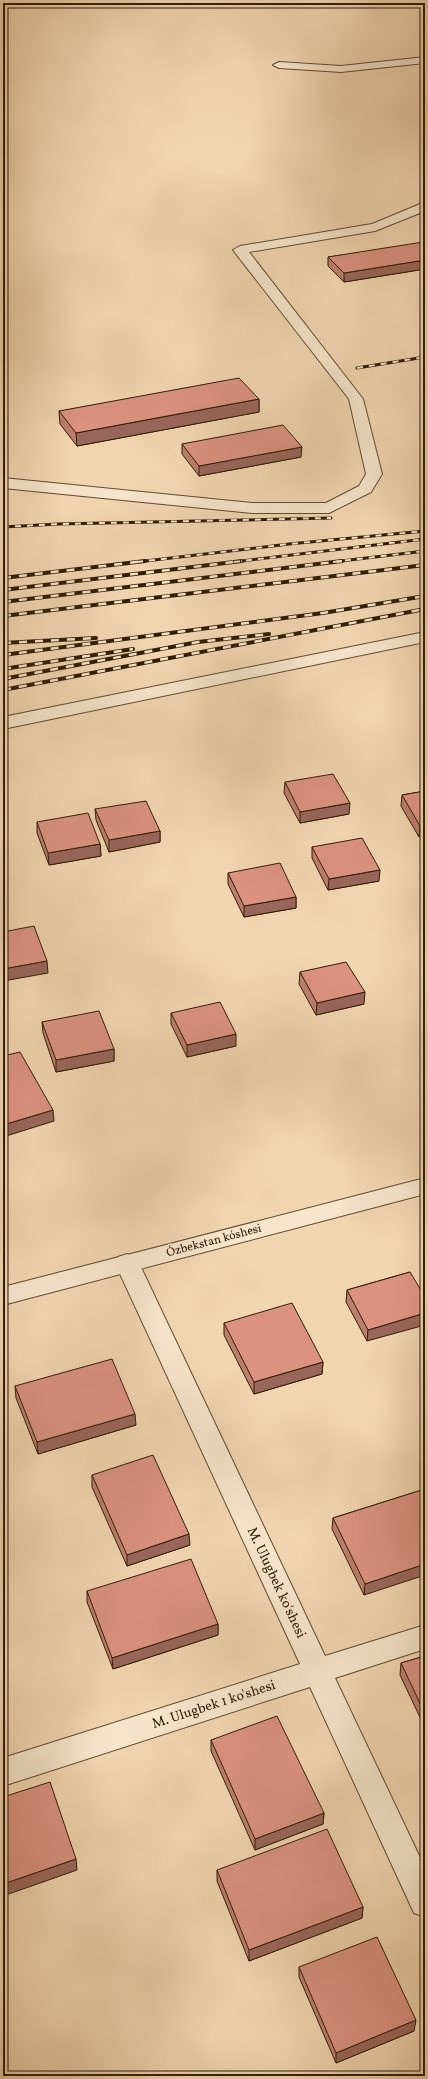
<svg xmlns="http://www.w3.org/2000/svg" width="428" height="2079" font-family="Vollkorn,serif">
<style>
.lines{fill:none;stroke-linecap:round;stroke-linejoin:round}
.minor-casing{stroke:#614a30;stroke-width:2}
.tertiary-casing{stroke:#614a30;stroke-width:2}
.minor{fill:#f6e4cb;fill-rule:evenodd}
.tertiary{fill:#f6e4cb;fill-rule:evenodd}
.rail-far1-casing{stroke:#311c06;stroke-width:3}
.rail-casing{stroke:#311c06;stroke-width:4}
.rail-far1{stroke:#f6e4cb;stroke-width:2;stroke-dasharray:6;stroke-linecap:butt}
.rail{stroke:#f6e4cb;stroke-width:2.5;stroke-dasharray:8;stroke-linecap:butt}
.wall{fill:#bc7e6e;stroke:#311c06}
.shaded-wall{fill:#99665a;stroke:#311c06}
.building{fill:#db9280;stroke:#311c06}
.labels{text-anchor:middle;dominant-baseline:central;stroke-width:3;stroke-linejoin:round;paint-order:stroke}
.street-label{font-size:12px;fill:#311c06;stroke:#f6e4cb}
.near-street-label{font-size:14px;fill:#311c06;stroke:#f6e4cb}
</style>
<rect width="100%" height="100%" fill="#f1d5af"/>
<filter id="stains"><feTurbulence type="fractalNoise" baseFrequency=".005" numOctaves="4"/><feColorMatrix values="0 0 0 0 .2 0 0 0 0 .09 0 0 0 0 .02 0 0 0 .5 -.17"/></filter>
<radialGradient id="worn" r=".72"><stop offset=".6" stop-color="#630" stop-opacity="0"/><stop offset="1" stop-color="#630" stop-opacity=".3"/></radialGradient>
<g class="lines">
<!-- minor casing -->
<g class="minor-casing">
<g id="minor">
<path d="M425 57V63L341 72 279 68 273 65 279 62 341 66Z"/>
<path d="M425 202V211L375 231 249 252 363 399 382 474 371 492 329 513H252L3 488V478L252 503H326L359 486 366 474 349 399 233 250 240 246 372 224Z"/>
<path d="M425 632V642L3 729V717Z"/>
<path d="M127 1254 136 1257 139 1263 325 1656 425 1625V1649L335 1678 425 1868V1917L414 1913 310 1687 3 1786V1758L300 1664 115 1263 118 1257Z"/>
</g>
</g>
<!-- tertiary casing -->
<g class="tertiary-casing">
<path id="tertiary" d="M425 1178V1194L3 1305V1287Z"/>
</g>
<!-- minor -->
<use href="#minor" class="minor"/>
<!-- tertiary -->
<use href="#tertiary" class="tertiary"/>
<!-- rail-far1 casing -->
<g class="rail-far1-casing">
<g id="rail-far1">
<path d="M357 368 425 357"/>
<path d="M3 527 58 524 331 518"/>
<path d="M137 562 289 544 425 531"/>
<path d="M234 562 425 539"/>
<path d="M333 562 425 551"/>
</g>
</g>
<!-- rail casing -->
<g class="rail-casing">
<g id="rail">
<path d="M3 578 145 561"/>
<path d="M3 590 242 561"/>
<path d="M3 602 342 561"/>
<path d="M3 616 425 565"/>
<path d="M3 643 96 638"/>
<path d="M3 655 323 613 425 596"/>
<path d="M3 669 133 649"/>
<path d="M3 679 198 642 269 634"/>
<path d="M3 690 425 609"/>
</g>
</g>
<!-- rail-far1 -->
<use href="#rail-far1" class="rail-far1"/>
<!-- rail -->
<use href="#rail" class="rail"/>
</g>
<!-- wall -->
<g class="wall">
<path d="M425 244V269L344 282 328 266V257Z"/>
<path d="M259 399V412L77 446 60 424 59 411Z"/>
<path d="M182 444 301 457 199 476 182 454Z"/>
<path d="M285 782 349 814 300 823 284 793Z"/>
<path d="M425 791 419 837 401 806 402 795Z"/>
<path d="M95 809 160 831V842L109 852 96 820Z"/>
<path d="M37 822 100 844 101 856 49 865 37 833Z"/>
<path d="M312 847 379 881 328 890 312 858Z"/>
<path d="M228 873 296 897V908L244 917 228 884Z"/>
<path d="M300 972 364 1004 316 1015 299 984Z"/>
<path d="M171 1013 236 1046 187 1057 171 1024Z"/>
<path d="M42 1022 114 1049V1061L56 1072 43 1033Z"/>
<path d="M410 1272 367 1341 346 1302 347 1290Z"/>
<path d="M224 1323 323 1362 322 1374 254 1394 224 1335Z"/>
<path d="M15 1386 136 1425 38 1454 16 1398Z"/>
<path d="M92 1475 190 1545 127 1566 92 1487Z"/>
<path d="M425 1489 364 1595 332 1529 333 1518Z"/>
<path d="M87 1591 218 1624V1635L113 1669 87 1602Z"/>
<path d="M425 1656V1728L400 1675 401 1663Z"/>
<path d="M211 1740 324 1813 323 1824 255 1850 211 1751Z"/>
<path d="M217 1870 363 1907 362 1918 249 1961 217 1881Z"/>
<path d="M299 1967 414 2031 336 2063 299 1977Z"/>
</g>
<!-- shaded-wall -->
<g class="shaded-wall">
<path d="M425 260V269L344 282V273Z"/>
<path d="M259 399V412L77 446 76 433Z"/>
<path d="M302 447 301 457 199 476V466Z"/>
<path d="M350 803 349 814 300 823V812Z"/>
<path d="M425 825V836L419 837 420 826Z"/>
<path d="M160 831V842L109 852V840Z"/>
<path d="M100 844 101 856 49 865 48 853Z"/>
<path d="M380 870 379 881 328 890 329 879Z"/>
<path d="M296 897V908L244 917V906Z"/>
<path d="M47 961 48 973 3 981V969Z"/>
<path d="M365 992 364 1004 316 1015 317 1003Z"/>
<path d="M236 1034V1046L187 1057V1045Z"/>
<path d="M114 1049V1061L56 1072V1060Z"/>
<path d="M53 1110 54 1121 3 1137V1125Z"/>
<path d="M425 1313V1325L367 1341 368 1330Z"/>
<path d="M323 1362 322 1374 254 1394V1382Z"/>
<path d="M135 1414 136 1425 38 1454 37 1442Z"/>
<path d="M189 1534 190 1545 127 1566V1555Z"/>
<path d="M425 1564V1575L364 1595 365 1584Z"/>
<path d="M218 1624V1635L113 1669 112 1658Z"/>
<path d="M324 1813 323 1824 255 1850V1839Z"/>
<path d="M76 1859 77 1870 3 1896V1884Z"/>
<path d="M363 1907 362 1918 249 1961V1950Z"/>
<path d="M416 2020 414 2031 336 2063V2053Z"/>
</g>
<!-- building -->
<g class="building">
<path d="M423 242 425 244V260L344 273 328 257Z"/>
<path d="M239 378 259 399 76 433 59 411Z"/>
<path d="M283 425 302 447 199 466 182 444Z"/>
<path d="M333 774 350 803 300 812 285 782Z"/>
<path d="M425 791V825L420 826 402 795Z"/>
<path d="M146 801 160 831 109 840 95 809Z"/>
<path d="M88 813 100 844 48 853 37 822Z"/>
<path d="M362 838 380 870 329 879 312 847Z"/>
<path d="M280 863 296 897 244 906 228 873Z"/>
<path d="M34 926 47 961 3 969V932Z"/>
<path d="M346 962 365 992 317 1003 300 972Z"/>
<path d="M220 1002 236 1034 187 1045 171 1013Z"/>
<path d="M99 1011 114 1049 56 1060 42 1022Z"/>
<path d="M20 1052 53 1110 3 1125V1056Z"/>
<path d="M410 1272 425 1297V1313L368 1330 347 1290Z"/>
<path d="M292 1303 323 1362 254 1382 224 1323Z"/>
<path d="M112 1359 135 1414 37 1442 15 1386Z"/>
<path d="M153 1455 189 1534 127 1555 92 1475Z"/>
<path d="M425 1489V1564L365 1584 333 1518Z"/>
<path d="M191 1559 218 1624 112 1658 87 1591Z"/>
<path d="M425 1656V1714L401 1663Z"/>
<path d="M277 1716 324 1813 255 1839 211 1740Z"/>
<path d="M50 1782 76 1859 3 1884V1797Z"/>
<path d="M327 1829 363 1907 249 1950 217 1870Z"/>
<path d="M377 1937 416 2020 336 2053 299 1967Z"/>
</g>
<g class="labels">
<!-- street labels -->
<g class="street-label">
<text transform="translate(214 1241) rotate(-15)">Ózbekstan kóshesi</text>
</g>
<!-- near-street labels -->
<g class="near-street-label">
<text transform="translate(276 1583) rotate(65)">M. Ulugbek ko'shesi</text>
<text transform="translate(214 1705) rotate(-18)">M. Ulugbek 1 ko'shesi</text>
</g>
</g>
<!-- margin -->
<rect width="428" height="2079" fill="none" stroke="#f1d5af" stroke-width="16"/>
<rect x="4" y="4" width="420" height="2071" fill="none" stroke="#311c06" stroke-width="2"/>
<rect x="8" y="8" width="412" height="2063" fill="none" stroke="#311c06"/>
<rect width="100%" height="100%" filter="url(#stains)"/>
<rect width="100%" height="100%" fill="url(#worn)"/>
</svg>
